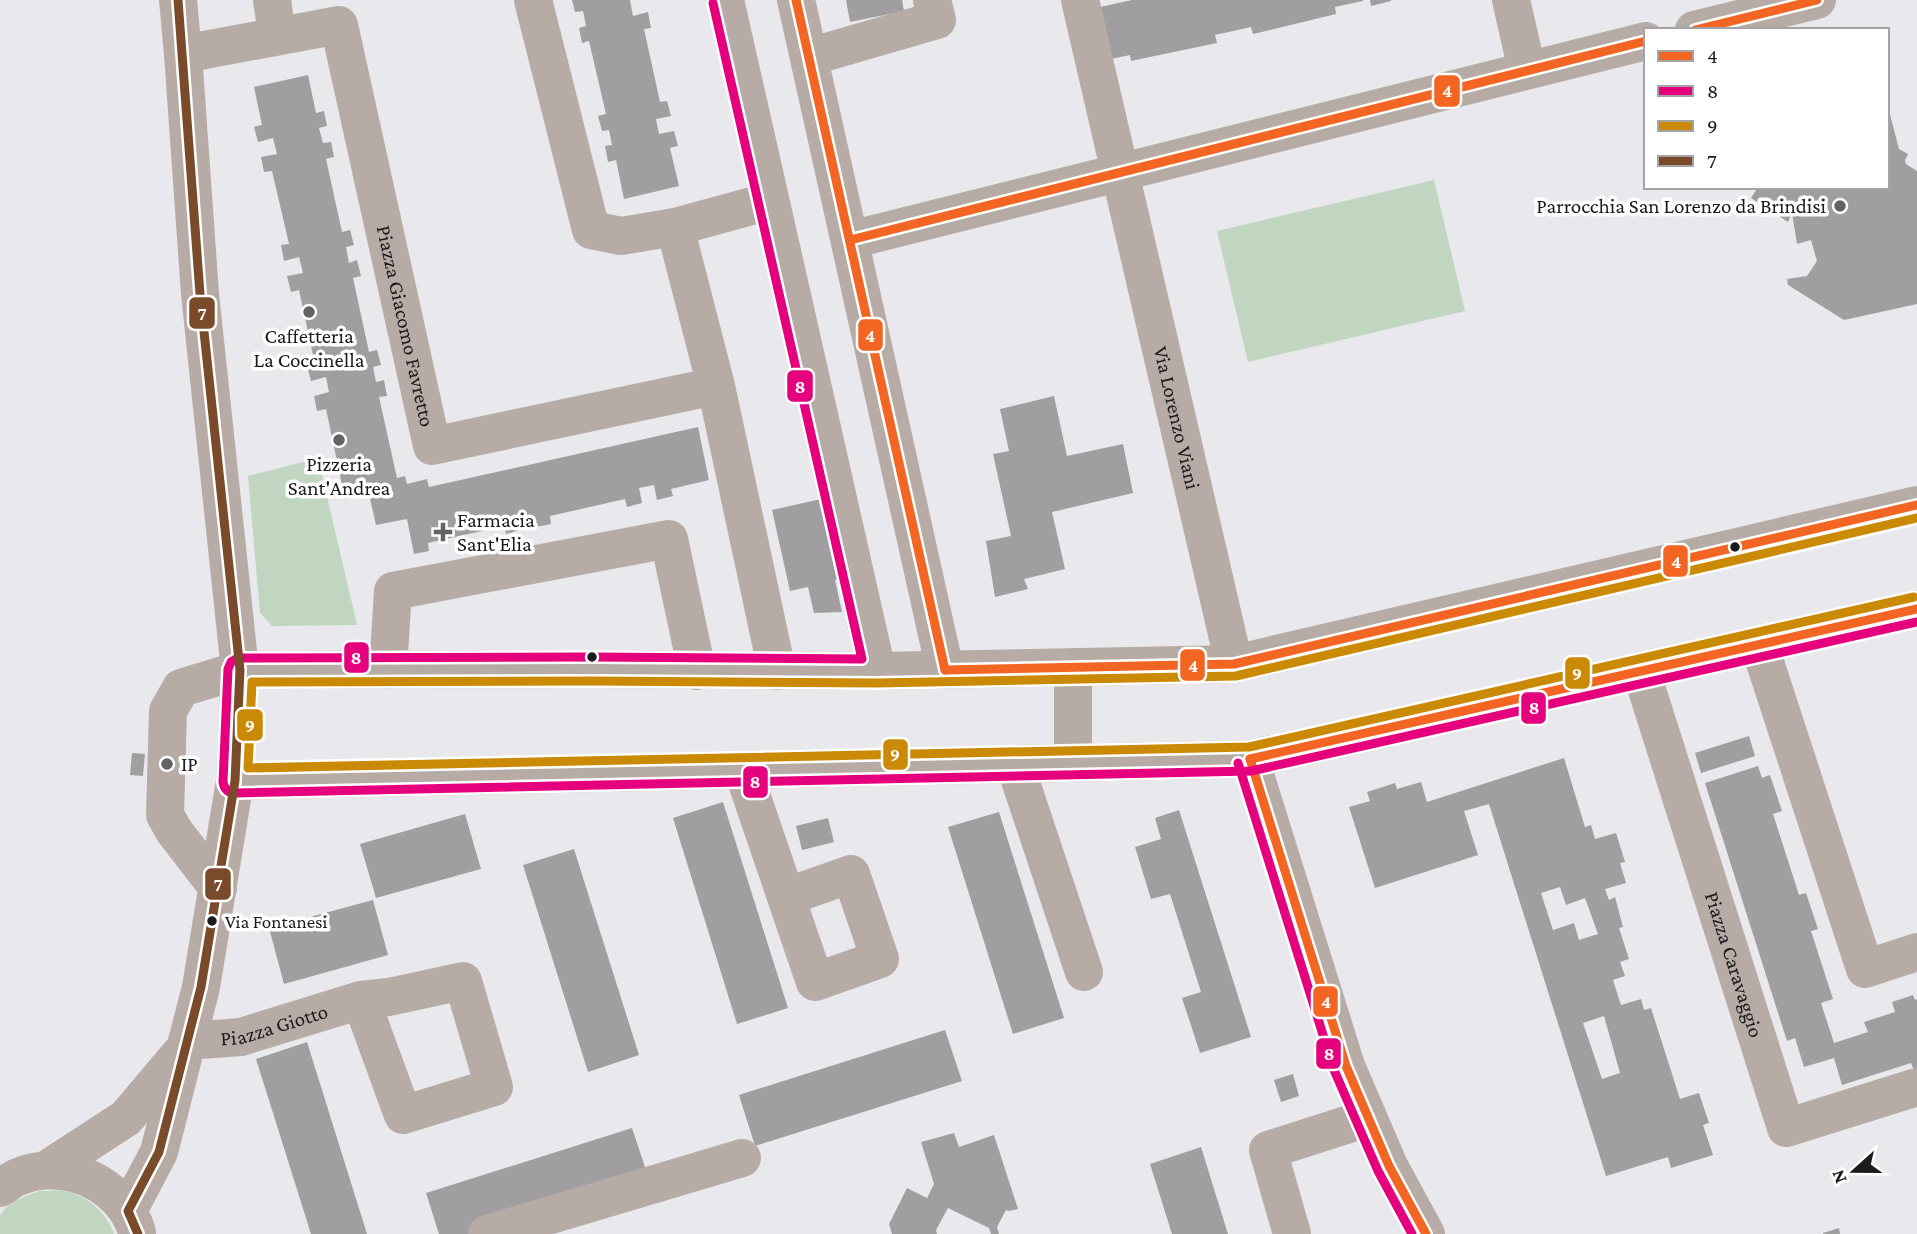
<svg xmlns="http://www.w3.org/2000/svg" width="1917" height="1234" font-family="'Crimson Pro',serif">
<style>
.green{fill:#c0d6c1}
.building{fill:#a09ea0;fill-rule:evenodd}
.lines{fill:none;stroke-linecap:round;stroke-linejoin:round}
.minor{stroke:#b6aca5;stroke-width:38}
.bus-1-casing{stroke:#fff;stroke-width:14}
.bus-2-casing{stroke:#fff;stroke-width:14}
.bus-3-casing{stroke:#fff;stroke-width:14}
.bus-4-casing{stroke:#fff;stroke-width:14}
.bus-1{stroke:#f26522;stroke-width:9}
.bus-2{stroke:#e5007d;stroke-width:9}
.bus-3{stroke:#cb8a06;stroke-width:9}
.bus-4{stroke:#7a4b2a;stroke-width:9}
.poi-dot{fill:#636265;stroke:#fff;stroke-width:2.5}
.bus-dot{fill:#1b1a1d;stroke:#fff;stroke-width:2.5}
.labels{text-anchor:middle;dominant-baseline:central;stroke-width:7;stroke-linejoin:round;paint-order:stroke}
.bus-label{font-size:19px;fill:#1b1a1d;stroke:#fff;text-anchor:start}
.poi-label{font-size:21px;fill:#1b1a1d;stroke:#fff}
.street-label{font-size:21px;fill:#1b1a1d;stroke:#fff}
.line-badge{stroke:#fff;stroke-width:2.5}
.badge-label{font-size:19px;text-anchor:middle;font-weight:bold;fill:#fff}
</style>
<rect width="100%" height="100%" fill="#e9e8ec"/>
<!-- green -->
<g class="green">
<path d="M1434 180 1465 311 1248 362 1217 231Z"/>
<path d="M318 458 357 625 272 626 260 613 248 476Z"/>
<path d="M40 1191C47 1191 56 1190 63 1191 86 1195 107 1212 114 1234H0C0 1229 0 1221 0 1216 5 1203 28 1195 40 1191Z"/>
</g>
<!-- building -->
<g class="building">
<path d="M572 0H630L633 16 648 12 651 28 644 29 660 102 667 101 671 116 656 119 659 134 674 131 678 146 670 148 679 186 624 199 616 160 608 162 605 146 612 145 609 130 602 131 598 116 606 114 589 41 582 43 579 28 586 26 583 11 575 12Z"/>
<path d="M846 0H902L904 11 850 22Z"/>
<path d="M1132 0H1363V1L1335 7 1336 14 1253 34 1251 27 1215 35 1217 43 1131 61 1130 55 1111 59 1100 7Z"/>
<path d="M1370 0H1391V1L1371 6Z"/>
<path d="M308 75 316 113 324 111 327 126 319 128 323 143 331 142 334 157 326 159 342 232 350 230 354 245 346 247 349 263 357 260 361 276 353 278 369 352 377 350 381 365 373 367 376 382 384 380 387 396 379 397 397 478 405 476 407 484 427 479 429 487 698 427 709 480 671 489 673 496 657 500 654 485 639 488 642 503 627 507 625 499 550 516 551 524 536 527 534 519 519 523 520 530 506 534 504 526 428 543 429 551 414 554 407 519 376 525 369 494 345 499 326 409 317 411 314 396 329 392 326 377 311 381 307 365 315 364 299 290 291 292 287 276 303 273 299 257 284 261 281 245 289 244 272 171 264 172 261 157 277 154 273 138 258 142 254 127 262 125 254 87Z"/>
<path d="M1887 103 1899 149 1908 154 1905 160 1906 164 1917 171V304L1844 320 1788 285 1787 279 1807 276 1817 261 1811 240 1797 244 1792 213 1788 222 1751 198 1758 187H1887Z"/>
<path d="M1054 396 1067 456 1123 444 1133 493 1052 512 1065 569 1024 579 1028 589 995 597 986 541 1011 536 993 454 1009 451 1000 409Z"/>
<path d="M821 499 839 579 835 580 842 612 814 613 808 587 790 591 772 510Z"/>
<path d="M1749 736 1755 756 1701 773 1695 753Z"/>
<path d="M132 753 145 754 143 776 130 775Z"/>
<path d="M1564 758 1585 827 1591 825 1595 839 1616 833 1625 862 1620 863 1626 883 1605 889 1609 900 1615 897 1623 927 1619 928 1629 959 1620 962 1625 976 1613 980 1621 1005 1641 999 1644 1010 1651 1008 1680 1099 1699 1093 1709 1123 1703 1125 1713 1155 1671 1168 1668 1157 1606 1176 1489 804 1464 811 1478 855 1375 888 1349 807 1370 801 1367 792 1395 783 1397 789 1421 782 1427 802ZM1560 887 1566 905 1585 898 1598 934 1579 940 1574 923 1553 930 1541 893ZM1604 1016 1620 1073 1602 1079 1583 1023Z"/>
<path d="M1758 766 1762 778 1770 775 1782 811 1773 814 1799 895 1806 893 1818 929 1811 931 1833 999 1821 1003 1834 1043 1868 1032 1864 1022 1895 1012 1892 1002 1913 995 1915 1000 1917 999V1069L1914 1070 1911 1063 1842 1085 1834 1058 1804 1067 1795 1038 1787 1041 1705 783Z"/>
<path d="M723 802 788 1008 737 1024 673 818Z"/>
<path d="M1179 810 1251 1037 1200 1053 1182 998 1201 992 1170 894 1151 899 1135 847 1161 839 1155 818Z"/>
<path d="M999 812 1064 1018 1013 1034 948 827Z"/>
<path d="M465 814 481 869 376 898 360 844Z"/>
<path d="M828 818 834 842 802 850 796 826Z"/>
<path d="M574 849 639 1055 588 1072 523 865Z"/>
<path d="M373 900 388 955 284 984 269 928Z"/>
<path d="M945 1030 962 1081 755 1146 739 1095Z"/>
<path d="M307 1042 367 1234H311L256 1059Z"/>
<path d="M1293 1074 1299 1096 1281 1102 1274 1080Z"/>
<path d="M632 1128 649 1179 474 1234H439L426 1193Z"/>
<path d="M954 1133 959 1147 994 1135 1018 1209 1009 1211 1006 1210 997 1227 999 1234H991L989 1228 948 1208 936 1230 937 1234H892L889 1224 907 1188 927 1198 934 1184 921 1142Z"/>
<path d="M1201 1147 1228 1234H1172L1150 1164Z"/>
<path d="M1839 1228 1840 1234H1823V1233Z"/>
</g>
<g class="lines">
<!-- minor -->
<g class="minor">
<path d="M272 0 277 35"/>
<path d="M533 0 591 230 621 236 675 227 770 201"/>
<path d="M725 0 877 671"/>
<path d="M796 0 945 670"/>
<path id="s1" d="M1080 0 1234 664"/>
<path d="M1511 0 1527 70"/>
<path d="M1694 30 1817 0"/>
<path id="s2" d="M183 54 339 25 432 446 716 386 675 227"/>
<path d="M809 57 937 20 932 0"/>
<path d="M850 240 1646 41"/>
<path d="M716 386 777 671"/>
<path d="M1759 644 1865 969 1917 952"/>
<path d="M1073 667V763"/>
<path d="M388 670 393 591 669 539 697 671"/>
<path id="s3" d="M1641 671 1786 1128 1917 1087"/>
<path d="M1250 759 1346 1066 1389 1166 1426 1234"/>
<path d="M1015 765 1084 972"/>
<path d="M743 771 815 982 880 959 851 874 786 897"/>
<path d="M235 781 1250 759 1917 609"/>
<path d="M218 888 174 831 165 815 168 711 181 688 240 670 593 669 877 671 1234 664 1917 505"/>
<path id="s4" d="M187 1041 241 1037 361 1000 403 1115 494 1087 463 981 389 997 361 1000"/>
<path d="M46 1170 126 1118 180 1054"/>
<path d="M0 1188C6 1185 12 1179 18 1177 65 1157 123 1184 137 1232"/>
<path d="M128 1211 159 1152 201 987 235 781 240 670 200 294 183 54 178 0"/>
<path d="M487 1234 742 1158"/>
<path d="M1292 1234 1268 1150 1368 1118"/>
</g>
<!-- bus-1 casing -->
<g class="bus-1-casing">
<g id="bus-1">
<path d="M796 0 945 670"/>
<path d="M1695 30 1817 0"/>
<path d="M850 240 1646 41"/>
<path d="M945 670 1234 664 1917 505"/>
<path d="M1250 759 1917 609"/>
<path d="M1250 759 1346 1066 1389 1166 1426 1234"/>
</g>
</g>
<!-- bus-2 casing -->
<g class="bus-2-casing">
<g id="bus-2">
<path d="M713 3 862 659 593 657 238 658 231 662 228 669 223 782C224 789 228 793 235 793L1251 771 1917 622"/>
<path d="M1238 763 1334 1070 1378 1171 1412 1234"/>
</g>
</g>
<!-- bus-3 casing -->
<g class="bus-3-casing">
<path id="bus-3" d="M1914 597 1249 747 248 768 252 682 593 681 877 683 1236 676 1917 518"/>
</g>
<!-- bus-4 casing -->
<g class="bus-4-casing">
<path id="bus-4" d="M138 1234 128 1211 159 1152 201 987 235 781 240 670 200 294 178 0"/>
</g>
<!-- bus-1 -->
<use href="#bus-1" class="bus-1"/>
<!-- bus-2 -->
<use href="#bus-2" class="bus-2"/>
<!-- bus-3 -->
<use href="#bus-3" class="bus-3"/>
<!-- bus-4 -->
<use href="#bus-4" class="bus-4"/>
</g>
<!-- markers -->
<g class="poi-dot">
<circle cx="1840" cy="206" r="7"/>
<circle cx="309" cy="312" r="7"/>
<circle cx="339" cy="440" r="7"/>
<path d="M439.5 521.5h7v7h7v7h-7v7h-7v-7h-7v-7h7z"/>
<circle cx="167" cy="764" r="7"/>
</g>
<g class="bus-dot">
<circle cx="1735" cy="547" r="6"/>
<circle cx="592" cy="657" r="6"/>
<circle cx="212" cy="921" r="6"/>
</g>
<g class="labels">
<!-- bus labels -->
<g class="bus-label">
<text x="225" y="921">Via Fontanesi</text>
</g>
<!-- poi labels -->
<g class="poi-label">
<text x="1826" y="206" text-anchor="end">Parrocchia San Lorenzo da Brindisi</text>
<text x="309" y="336">Caffetteria<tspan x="309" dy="24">La Coccinella</tspan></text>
<text x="339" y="464">Pizzeria<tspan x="339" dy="24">Sant'Andrea</tspan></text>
<text x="457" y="520" text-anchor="start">Farmacia<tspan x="457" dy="24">Sant'Elia</tspan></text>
<text x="181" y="764" text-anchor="start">IP</text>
</g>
<!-- street labels -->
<g class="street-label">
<text stroke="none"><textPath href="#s2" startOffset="467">Piazza Giacomo Favretto</textPath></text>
<text stroke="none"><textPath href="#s1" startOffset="429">Via Lorenzo Viani</textPath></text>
<text stroke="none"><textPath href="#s3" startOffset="308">Piazza Caravaggio</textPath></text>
<text stroke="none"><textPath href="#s4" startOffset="89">Piazza Giotto</textPath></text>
</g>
</g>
<g class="line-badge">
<rect x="1433" y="74" width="28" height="34" rx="7" fill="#f26522"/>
<rect x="188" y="296" width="28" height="34" rx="7" fill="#7a4b2a"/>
<rect x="857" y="318" width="27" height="34" rx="7" fill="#f26522"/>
<rect x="786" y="369" width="28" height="34" rx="7" fill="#e5007d"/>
<rect x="1662" y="544" width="27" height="34" rx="7" fill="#f26522"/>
<rect x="343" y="641" width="27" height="33" rx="7" fill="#e5007d"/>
<rect x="1179" y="648" width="27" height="34" rx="7" fill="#f26522"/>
<rect x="1564" y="656" width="27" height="34" rx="7" fill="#cb8a06"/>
<rect x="1520" y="691" width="27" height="34" rx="7" fill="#e5007d"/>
<rect x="236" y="708" width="28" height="34" rx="7" fill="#cb8a06"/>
<rect x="882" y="738" width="27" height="33" rx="7" fill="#cb8a06"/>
<rect x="742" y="765" width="27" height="34" rx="7" fill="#e5007d"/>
<rect x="204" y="867" width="28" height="34" rx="7" fill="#7a4b2a"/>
<rect x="1312" y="985" width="27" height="33" rx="7" fill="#f26522"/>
<rect x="1315" y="1037" width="27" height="33" rx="7" fill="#e5007d"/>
</g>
<g class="badge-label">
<text x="1447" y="97">4</text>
<text x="202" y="320">7</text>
<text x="870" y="342">4</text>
<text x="800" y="393">8</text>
<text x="1676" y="568">4</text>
<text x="356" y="664">8</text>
<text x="1193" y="672">4</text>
<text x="1577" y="680">9</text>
<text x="1534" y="714">8</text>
<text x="250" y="732">9</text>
<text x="895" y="761">9</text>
<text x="755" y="788">8</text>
<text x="218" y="891">7</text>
<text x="1326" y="1008">4</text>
<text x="1329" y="1060">8</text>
</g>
<!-- legend -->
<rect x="1644" y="28" width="245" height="161" fill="#ffffff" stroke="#a4a3a5" stroke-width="2"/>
<rect x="1658" y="51" width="35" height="10" fill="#f26522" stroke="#a4a3a5" stroke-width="2"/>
<text x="1707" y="63" font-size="21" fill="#1b1a1d">4</text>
<rect x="1658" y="86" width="35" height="10" fill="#e5007d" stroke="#a4a3a5" stroke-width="2"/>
<text x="1707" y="98" font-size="21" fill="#1b1a1d">8</text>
<rect x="1658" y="121" width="35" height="10" fill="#cb8a06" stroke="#a4a3a5" stroke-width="2"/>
<text x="1707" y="133" font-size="21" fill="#1b1a1d">9</text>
<rect x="1658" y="156" width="35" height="10" fill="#7a4b2a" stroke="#a4a3a5" stroke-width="2"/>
<text x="1707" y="168" font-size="21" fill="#1b1a1d">7</text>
<!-- north arrow -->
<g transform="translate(1854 1171) rotate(249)" stroke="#ffffff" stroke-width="5" paint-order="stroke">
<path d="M0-5L12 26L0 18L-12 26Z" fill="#1b1a1d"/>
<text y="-10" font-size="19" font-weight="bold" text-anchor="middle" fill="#1b1a1d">N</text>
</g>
</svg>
